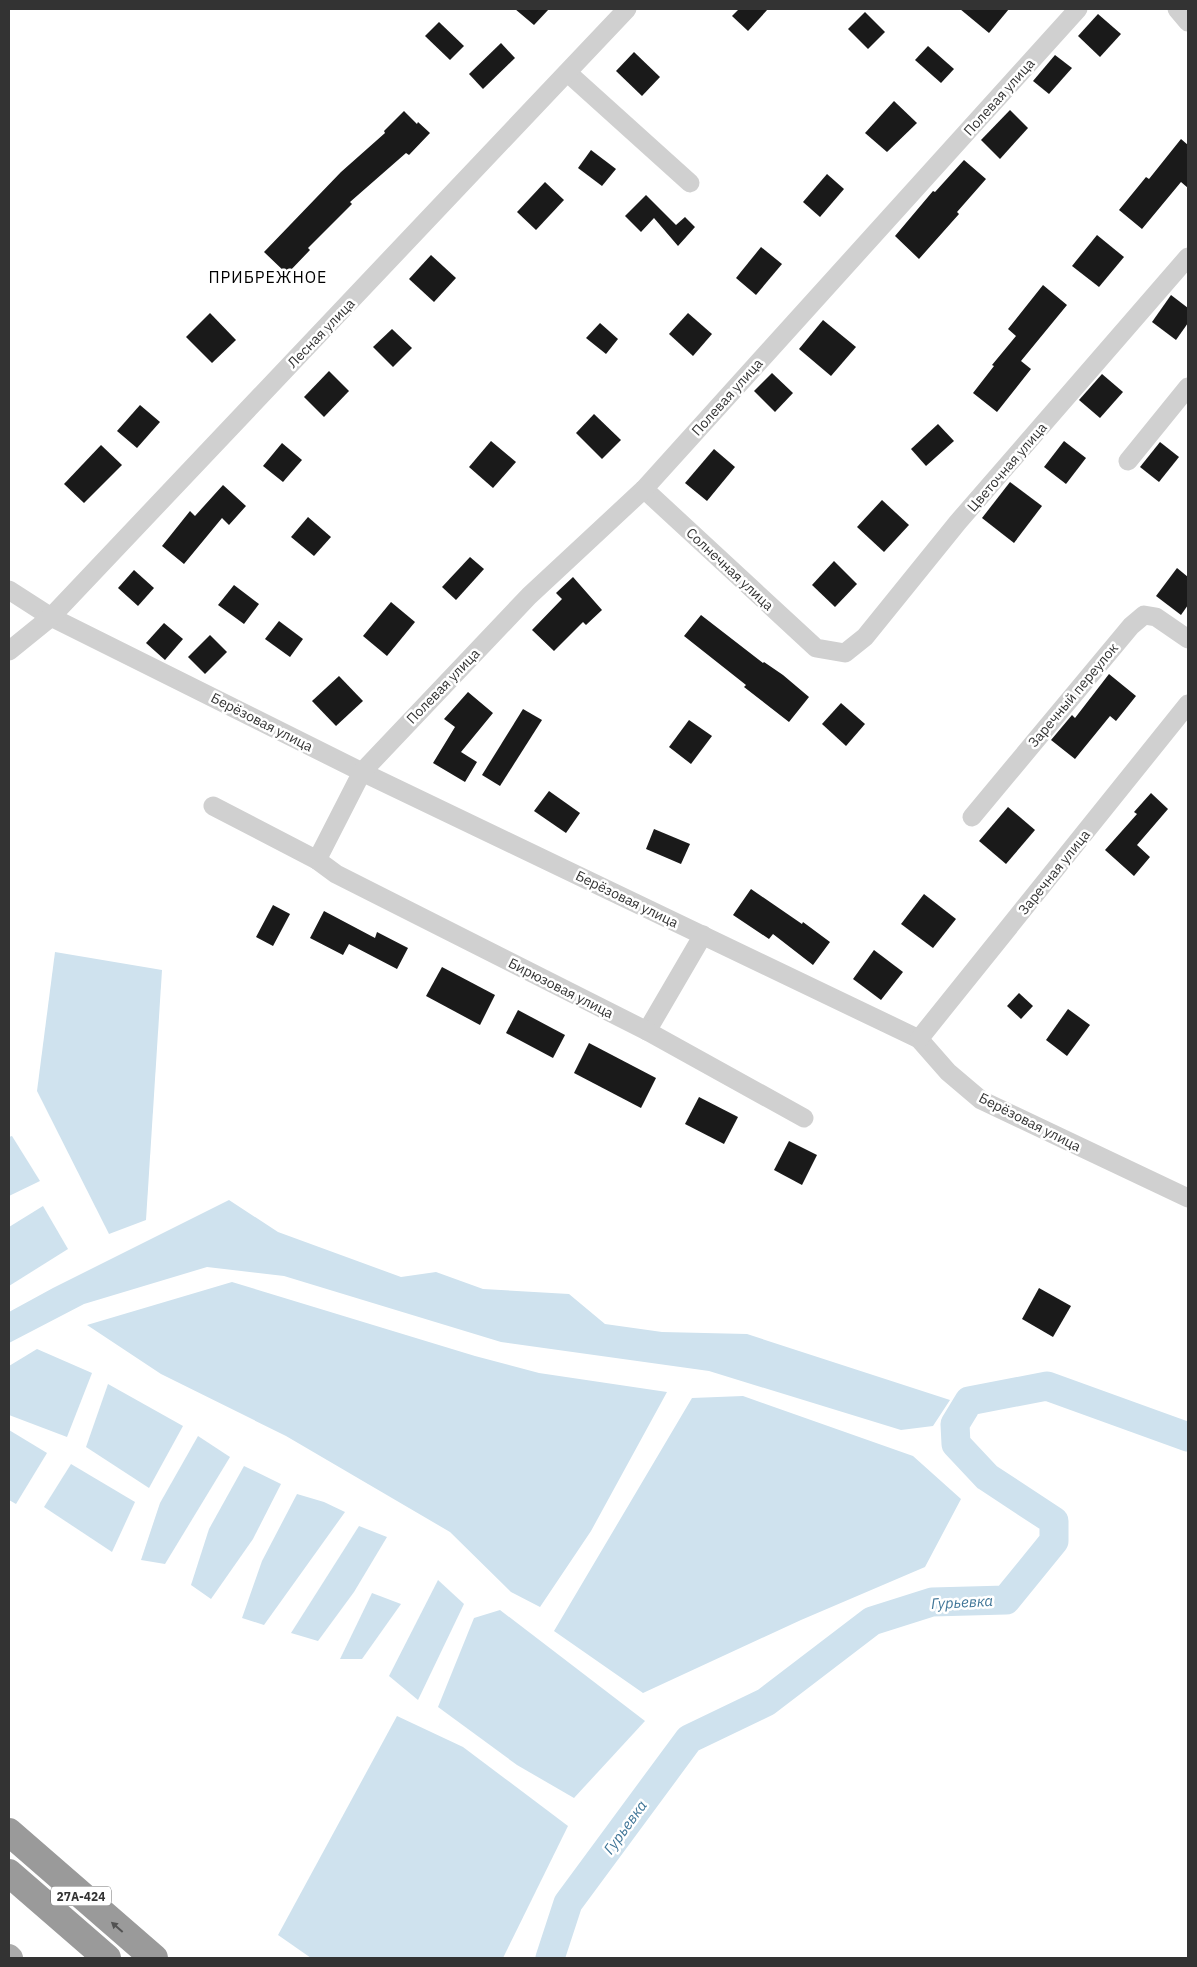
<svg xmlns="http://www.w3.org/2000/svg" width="1197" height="1967" font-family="'IBM Plex Sans',sans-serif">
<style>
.water{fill:#cfe2ee}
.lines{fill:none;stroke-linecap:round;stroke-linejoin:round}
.river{stroke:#cfe2ee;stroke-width:29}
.building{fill:#1a1a1a}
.minor{stroke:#d0d0d0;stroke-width:19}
.major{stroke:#ababab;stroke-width:24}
.highway{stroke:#9a9a9a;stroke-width:28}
.oneway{fill:#525252}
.labels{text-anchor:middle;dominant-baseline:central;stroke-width:5;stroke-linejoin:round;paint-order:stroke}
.shield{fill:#fff;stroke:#707070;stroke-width:1}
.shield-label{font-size:12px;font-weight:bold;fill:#333}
.street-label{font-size:14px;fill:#333;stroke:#fff}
.water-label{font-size:15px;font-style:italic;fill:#3f7597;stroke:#fff}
.quarter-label{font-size:16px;letter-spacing:1px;fill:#000;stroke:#fff}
</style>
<rect width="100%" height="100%" fill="#fff"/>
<!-- water -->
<g class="water">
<path d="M55 952 162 970 146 1220 109 1234 37 1091Z"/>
<path d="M12 1136 40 1181 9 1196V1137Z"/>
<path d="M229 1200 278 1232 401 1277 436 1272 483 1289 569 1294 605 1324 662 1332 747 1334 950 1400 933 1426 901 1430 709 1371 501 1342 284 1276 207 1267 84 1304 9 1343V1312L53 1288Z"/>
<path d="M43 1206 68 1249 9 1286V1227Z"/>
<path d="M232 1282 475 1356 539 1373 667 1392 591 1531 540 1607 511 1592 450 1532 286 1436 161 1374 87 1325Z"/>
<path d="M37 1349 92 1373 67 1437 9 1415V1366Z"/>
<path d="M108 1384 183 1426 149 1488 86 1447Z"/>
<path d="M743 1396 913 1456 961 1499 925 1567 801 1620 643 1693 554 1631 692 1398Z"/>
<path d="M9 1430 47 1453 16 1504 9 1500Z"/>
<path d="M198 1436 230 1457 165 1564 141 1560 160 1503Z"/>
<path d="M71 1464 135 1502 112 1552 44 1507Z"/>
<path d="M244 1466 281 1484 253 1539 211 1599 191 1585 209 1529Z"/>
<path d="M297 1494 324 1502 345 1512 264 1625 242 1618 262 1561Z"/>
<path d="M359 1526 387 1537 354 1592 318 1641 291 1633Z"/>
<path d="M438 1580 464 1604 418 1700 389 1676Z"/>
<path d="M372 1593 401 1604 362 1659H340Z"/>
<path d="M500 1610 645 1721 574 1798 517 1765 438 1707 474 1618Z"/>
<path d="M397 1716 463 1747 568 1826 503 1958H311L278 1935Z"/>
</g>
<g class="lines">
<!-- river -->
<path class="river" d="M550 1958 568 1903 689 1739 766 1702 872 1621 932 1602 1006 1600 1054 1541V1521L987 1477 956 1444 955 1424 969 1401 1047 1386 1188 1437"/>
</g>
<!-- building -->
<g class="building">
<path d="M515 9H549L534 25Z"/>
<path d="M739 9H768L748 31 732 16Z"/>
<path d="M960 9H1009L989 33Z"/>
<path d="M865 12 885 32 868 49 848 29Z"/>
<path d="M1098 14 1121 34 1100 57 1078 36Z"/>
<path d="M439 22 464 46 450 60 425 36Z"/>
<path d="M501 43 515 58 483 89 469 74Z"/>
<path d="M928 46 954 69 941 83 915 60Z"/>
<path d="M634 52 660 77 642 96 616 71Z"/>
<path d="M1055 55 1072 68 1049 94 1033 81Z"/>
<path d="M894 101 917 123 887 152 865 133Z"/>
<path d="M1010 110 1028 128 1000 159 981 140Z"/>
<path d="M404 111 417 124 418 122 430 133 409 155 406 153 350 202 352 204 308 248 310 250 287 274 264 252 341 172 385 133 384 131Z"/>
<path d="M1181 139 1188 145V188L1181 182 1142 229 1119 210 1146 177 1149 179Z"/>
<path d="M591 150 616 169 602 186 578 168Z"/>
<path d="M964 160 986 179 957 212 959 214 919 259 895 236 933 191 935 192Z"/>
<path d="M827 174 844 189 820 217 803 202Z"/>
<path d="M545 182 564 200 536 230 517 212Z"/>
<path d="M646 195 676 225 685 217 695 227 678 246 654 218 641 232 625 216Z"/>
<path d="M1097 235 1124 257 1099 287 1072 266Z"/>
<path d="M761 247 782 264 756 295 736 278Z"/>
<path d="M431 255 456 278 434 302 409 279Z"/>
<path d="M1043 285 1067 305 1021 361 1031 369 997 412 973 393 994 366 992 365 1016 336 1008 329Z"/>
<path d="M1171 295 1188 308V323L1176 340 1152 322Z"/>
<path d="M210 313 236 340 212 363 186 337Z"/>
<path d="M688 313 712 334 693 356 669 334Z"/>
<path d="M823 320 856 347 831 376 799 349Z"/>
<path d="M600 323 618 339 606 354 586 338Z"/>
<path d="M392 329 412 348 393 367 373 347Z"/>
<path d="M329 371 349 391 324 417 304 397Z"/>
<path d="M772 373 793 393 775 412 754 391Z"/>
<path d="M1102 374 1123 392 1100 418 1079 400Z"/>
<path d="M140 405 160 422 137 448 117 431Z"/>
<path d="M594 414 621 440 602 459 576 433Z"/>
<path d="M938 424 954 441 926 466 911 449Z"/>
<path d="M491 441 516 462 493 488 469 467Z"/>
<path d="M1064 441 1086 458 1066 484 1044 467Z"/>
<path d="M1160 442 1179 457 1159 482 1140 467Z"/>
<path d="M282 443 302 460 283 482 263 466Z"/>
<path d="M101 445 122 465 84 503 64 484Z"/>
<path d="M714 449 735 467 707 501 685 483Z"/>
<path d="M1010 482 1042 506 1014 543 982 518Z"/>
<path d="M223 485 246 506 229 525 222 518 184 564 162 546 190 511 195 516Z"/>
<path d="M882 500 909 525 884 552 857 527Z"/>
<path d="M308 517 331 537 314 556 291 537Z"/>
<path d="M470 557 484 569 456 600 442 587Z"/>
<path d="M834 561 857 584 835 607 812 585Z"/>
<path d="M1177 568 1188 577V605L1181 615 1156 596Z"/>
<path d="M134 570 154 588 138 606 118 588Z"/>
<path d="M573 577 602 610 586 625 583 622 554 651 532 630 562 599 556 593Z"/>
<path d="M234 585 259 604 244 624 218 605Z"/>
<path d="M391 602 415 622 387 656 363 636Z"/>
<path d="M701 615 763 663 764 662 783 675 809 697 789 722 744 687 746 685 684 636Z"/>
<path d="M279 621 303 639 290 657 265 639Z"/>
<path d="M164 623 183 639 165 660 146 643Z"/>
<path d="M210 635 227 652 205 674 188 657Z"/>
<path d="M1109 674 1136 696 1116 721 1110 716 1075 759 1051 740 1072 715 1075 718Z"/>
<path d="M339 676 363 701 336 726 312 701Z"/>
<path d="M468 692 493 713 461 752 477 762 465 782 433 763 455 727 444 719Z"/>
<path d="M841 703 865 724 846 746 822 724Z"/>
<path d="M523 709 542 720 500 786 482 775Z"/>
<path d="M689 720 712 736 691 764 669 747Z"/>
<path d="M549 791 580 813 566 833 534 811Z"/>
<path d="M1151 793 1168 809 1137 845 1150 857 1134 876 1105 850 1137 814 1134 812Z"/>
<path d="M1008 807 1035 830 1006 864 979 841Z"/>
<path d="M654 829 690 844 681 864 646 849Z"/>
<path d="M751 889 802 924 803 922 830 942 813 965 773 934 769 939 733 915Z"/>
<path d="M924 894 956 919 933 948 901 924Z"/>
<path d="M273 905 290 914 273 946 256 937Z"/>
<path d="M324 911 375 938 377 932 408 948 397 969 349 944 343 955 310 938Z"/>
<path d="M874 950 903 972 881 1000 853 979Z"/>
<path d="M442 967 495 995 480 1025 426 996Z"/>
<path d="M1019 993 1033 1006 1021 1019 1007 1006Z"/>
<path d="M1068 1009 1090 1025 1067 1056 1046 1040Z"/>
<path d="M518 1010 565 1035 553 1058 506 1033Z"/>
<path d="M589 1043 656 1078 641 1108 574 1073Z"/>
<path d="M699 1097 738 1117 724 1144 685 1124Z"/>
<path d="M789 1141 817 1155 802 1185 774 1170Z"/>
<path d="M1039 1288 1071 1306 1053 1337 1022 1319Z"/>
</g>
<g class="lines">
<!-- minor -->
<g class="minor">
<path d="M1177 9 1188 22"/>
<path d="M568 73 690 183"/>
<path d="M1128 461 1188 387"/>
<path d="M644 489 816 648 845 653 865 637 958 522 1188 257"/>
<path d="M9 590 51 617 362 772 919 1039 948 1072 981 1100 1188 1198"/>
<path d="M9 651 51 617 627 9"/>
<path d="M213 806 317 860"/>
<path d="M972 817 1131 626 1144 615 1156 617 1188 639"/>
<path d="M647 1031 703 935"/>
<path d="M919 1039 1188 704"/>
<path d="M804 1118 647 1031 336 874 317 860 362 772 529 596 644 489 1078 9"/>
</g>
<!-- major -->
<path class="major" d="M9 1956 11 1958"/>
<!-- highway -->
<g class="highway">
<path d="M9 1832 154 1958"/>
<path d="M9 1873 107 1958"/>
</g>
</g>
<!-- one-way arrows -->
<defs><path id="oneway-solid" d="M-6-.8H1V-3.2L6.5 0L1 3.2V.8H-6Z" transform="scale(1.25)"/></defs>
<use class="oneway" href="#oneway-solid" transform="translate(117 1927) rotate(-139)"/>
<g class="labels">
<!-- shield labels -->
<rect class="shield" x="51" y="1886.5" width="60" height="19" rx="4"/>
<g class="shield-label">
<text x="81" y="1896">27А-424</text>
</g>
<!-- street labels -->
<g class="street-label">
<text transform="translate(999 97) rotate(-48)">Полевая улица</text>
<text transform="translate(321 333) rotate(-46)">Лесная улица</text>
<text transform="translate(727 397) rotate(-48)">Полевая улица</text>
<text transform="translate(1007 467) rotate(-49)">Цветочная улица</text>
<text transform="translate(730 569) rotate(43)">Солнечная улица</text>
<text transform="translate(443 686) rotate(-46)">Полевая улица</text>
<text transform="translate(1073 695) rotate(-50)">Заречный переулок</text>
<text transform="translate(262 722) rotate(27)">Берёзовая улица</text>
<text transform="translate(1054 872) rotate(-51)">Заречная улица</text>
<text transform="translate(627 899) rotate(26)">Берёзовая улица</text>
<text transform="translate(561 988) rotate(27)">Бирюзовая улица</text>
<text transform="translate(1030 1122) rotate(27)">Берёзовая улица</text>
</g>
<!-- water labels -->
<g class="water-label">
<text transform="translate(962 1602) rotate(-3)">Гурьевка</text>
<text transform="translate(625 1827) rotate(-54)">Гурьевка</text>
</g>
<!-- quarter labels -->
<g class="quarter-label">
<text x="268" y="277">ПРИБРЕЖНОЕ</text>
</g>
</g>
<!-- border -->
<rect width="1197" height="1967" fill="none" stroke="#333333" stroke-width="20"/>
</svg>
